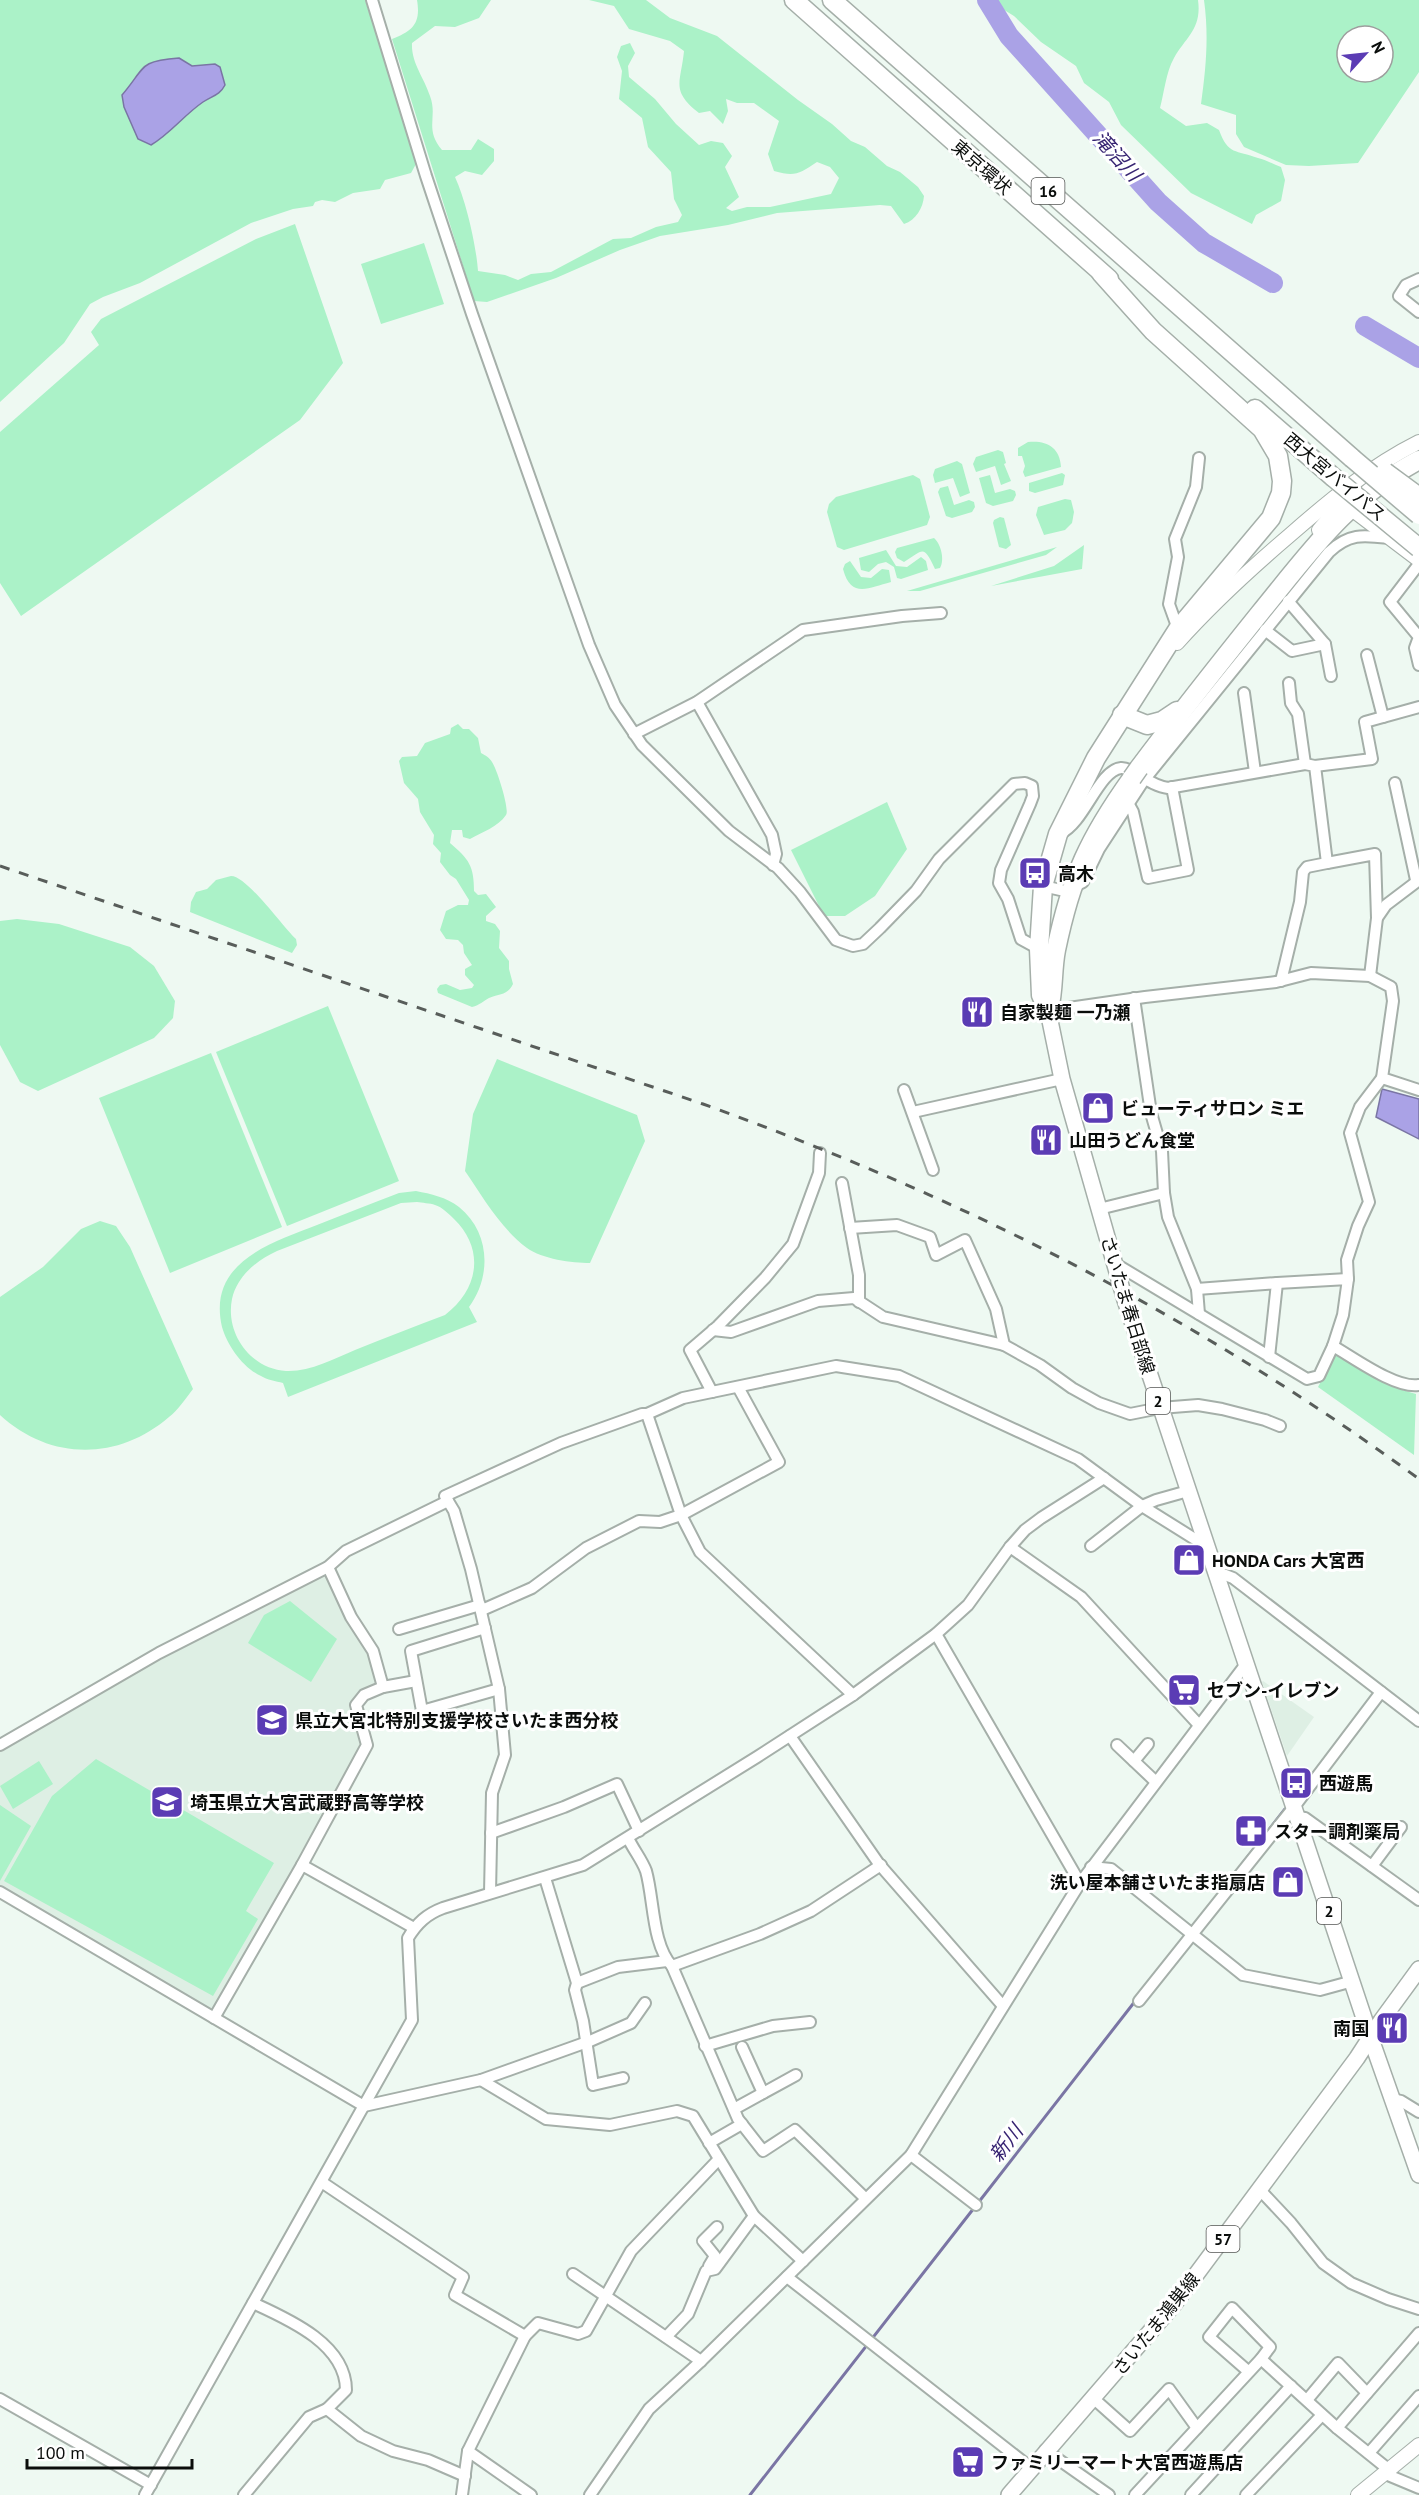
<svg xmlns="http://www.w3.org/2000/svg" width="1419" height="2495" font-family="'PT Sans','Noto Sans JP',sans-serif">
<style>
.built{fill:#deefe4}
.green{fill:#abf2c8;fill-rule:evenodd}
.water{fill:#aaa2e6;stroke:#7a75a4;stroke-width:1.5}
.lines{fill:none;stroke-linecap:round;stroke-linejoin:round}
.stream{stroke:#7a75a4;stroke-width:3}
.river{stroke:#aaa2e6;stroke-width:20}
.street-casing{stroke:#a5afa9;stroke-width:14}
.secondary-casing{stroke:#a5afa9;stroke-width:16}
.primary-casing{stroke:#a5afa9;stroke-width:18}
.highway-casing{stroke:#a5afa9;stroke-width:21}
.street{stroke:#fff;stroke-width:10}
.secondary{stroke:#fff;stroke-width:14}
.primary{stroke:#fff;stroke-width:15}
.highway{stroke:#fff;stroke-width:18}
.rail{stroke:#585d5a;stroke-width:3;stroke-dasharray:10 10;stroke-linecap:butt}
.highway-bridge-casing{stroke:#a5afa9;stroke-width:21;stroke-linecap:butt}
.highway-bridge{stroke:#fff;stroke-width:18}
.labels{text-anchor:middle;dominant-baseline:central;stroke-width:6;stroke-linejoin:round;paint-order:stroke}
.shield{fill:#fff;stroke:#545654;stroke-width:1.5}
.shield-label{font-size:16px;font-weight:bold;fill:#0a0d0b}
.street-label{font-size:18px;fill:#0a0d0b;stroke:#fff}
.poi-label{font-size:18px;font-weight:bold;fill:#0a0d0b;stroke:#fff;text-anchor:start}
.water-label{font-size:20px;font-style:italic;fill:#372472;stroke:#fff}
</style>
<rect width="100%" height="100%" fill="#eef9f2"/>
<!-- built -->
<g class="built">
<path d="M328 1573 357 1639 365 1643 377 1684 358 1693 351 1705 365 1745 216 2007 212 2009 0 1887V1751L126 1676Z"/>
<path d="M1263 1681 1314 1717 1287 1756 1262 1682Z"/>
</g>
<!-- green -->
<g class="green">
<path d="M0 0H365L410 136V144L416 164 411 173 385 180 380 189 353 193 335 202 322 200 315 202 313 206 293 209 251 223 140 283 103 297 90 304 64 343 0 402Z"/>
<path d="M417 0H491L479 18 455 27 435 26 412 43C411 63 424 77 430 96 438 117 424 129 442 150H471L478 139 494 149V161L482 175 465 171 455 177C466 201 476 244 478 271L505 275 518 280 531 274 551 272 613 239 631 238 656 227 678 222 682 215 674 199 671 172 648 147 642 118 619 99 622 71 617 57 621 46 630 43 635 53 628 66 629 77 655 99 676 124 699 145 711 141 723 143 732 156 725 167 739 197 726 208 732 211 747 207H770L831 194 839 178 830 167 817 162C799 174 795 177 774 171L768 154 779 121 754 103H737L726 99 728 111 723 124 710 111 699 113C670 90 681 83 684 51L670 41 629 29 614 6 589 0H646L670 18 717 36 798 100 832 124 851 141 865 147 887 166 900 172 918 187 924 196C923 208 916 220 904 224L891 206 880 205 777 213 728 225 660 236 620 250 556 278 487 302 474 301 392 39C413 31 421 23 417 0Z"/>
<path d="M994 0H1198C1202 29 1186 37 1174 58 1166 72 1164 93 1160 108L1186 126 1207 123 1219 130C1228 155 1236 150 1258 158 1266 160 1273 164 1281 167L1285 180 1281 201 1256 215 1252 224 1191 193 1121 125 1109 102 1084 83 1076 66 1041 42 1014 16 996 5Z"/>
<path d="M1204 0H1419V72L1358 163 1309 166 1286 165 1244 147 1236 134V115L1201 104C1206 68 1209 36 1204 0ZM1347 36H1383V72H1347Z"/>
<path d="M295 224 343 363 300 420 21 616 0 583V432L99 345 91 332 101 319 256 239Z"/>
<path d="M424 243 444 304 381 324 361 264Z"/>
<path d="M1028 442C1046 440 1060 447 1061 467L1025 477 1023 472 1025 466 1022 456H1018V448Z"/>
<path d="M998 450 1003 452 1006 463 1004 464 1011 481 1001 485 995 466 976 472 973 464 976 457Z"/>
<path d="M957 461 962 464 970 493 960 497 953 478 935 483 933 475 935 469Z"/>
<path d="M1062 473 1065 475 1063 485 1035 493 1029 491V483Z"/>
<path d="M913 475 920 479 930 517 927 525 844 550 837 547 827 512 829 504 836 497Z"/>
<path d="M990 475 995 493 1010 489 1015 491 1016 495 1013 501 993 506 986 503 979 478Z"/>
<path d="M948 486 954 505 969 500 974 502 975 507 972 512 952 518 946 516 938 492 940 488Z"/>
<path d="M1065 499 1071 500 1074 512 1072 523 1065 530 1044 535 1036 515 1038 507Z"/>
<path d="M1000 517 1004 518 1011 545 1006 549 999 547 993 523 994 520Z"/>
<path d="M934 538C941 544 945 560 940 568L935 569C923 544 924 550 904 562L897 558 895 552 897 548Z"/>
<path d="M1084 545 1082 569 991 586 1054 566Z"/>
<path d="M1057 547 1046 555 920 591H907Z"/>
<path d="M886 550 896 566 907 567 921 557 926 561 928 570 901 579 897 578 894 567 886 562 878 564 869 572 861 570 859 558Z"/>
<path d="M850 561 861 577 871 578 882 569 889 570 891 582C868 588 851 599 843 569L845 564Z"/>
<path d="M458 724 463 729H469L478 738 481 753C486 756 489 757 492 762 497 769 510 810 506 815 498 827 482 832 470 839L463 837 462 830H452L450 843C469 859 474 866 474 891L478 895 486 894 496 907 486 916V921L495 924 500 931 499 948 509 961V969L513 984C507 996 500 993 489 998 483 1001 480 1005 472 1007L438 993 437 989 440 985 446 984 460 990 472 988 474 985 465 975V969L472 965 464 953 463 945 458 940 446 939 440 930 446 911 458 905H468L469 900 456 879 450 875 440 862 441 853 433 844 434 835 420 812 418 799 404 783 399 761 402 757 417 756 425 743 450 734 451 728Z"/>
<path d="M887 802 907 849 875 896 845 916H824L791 850Z"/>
<path d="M231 876C247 876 282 926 296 939L297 945 292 953 190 912 191 902 196 892 207 889 216 880Z"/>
<path d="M17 919 59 924 130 947 154 966 175 1001 173 1018 154 1038 38 1091 20 1082 0 1045V921Z"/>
<path d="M328 1006 399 1181 287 1226 216 1052Z"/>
<path d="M211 1053 282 1227 170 1273 99 1098Z"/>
<path d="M497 1059 637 1115 645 1141 590 1263C572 1263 542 1259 527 1248 502 1230 482 1196 465 1171L473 1114Z"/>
<path d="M416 1191C431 1194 446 1197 459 1207 490 1232 492 1276 469 1307L477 1322 288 1397 283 1383C276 1381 267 1380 261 1376 243 1368 227 1345 222 1327 207 1262 271 1243 317 1225 344 1214 371 1204 399 1193ZM417 1202C422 1203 430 1203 435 1205 442 1207 449 1214 454 1219 485 1249 479 1289 445 1315 415 1326 385 1338 355 1350 333 1359 310 1372 286 1371 251 1369 225 1334 232 1299 237 1276 257 1260 277 1251L401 1203Z"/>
<path d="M100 1221 116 1226 130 1247 193 1389C186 1398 178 1410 169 1417 118 1461 50 1461 0 1415V1297L43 1267 81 1229Z"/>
<path d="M1336 1353 1399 1389 1416 1394 1414 1455 1318 1387Z"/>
<path d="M290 1601 337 1639 311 1682 248 1643 264 1615Z"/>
<path d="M96 1759 274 1863 246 1911 258 1919 213 1996 4 1881 52 1796Z"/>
<path d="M39 1761 53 1784 13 1809 0 1786Z"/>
<path d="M0 1805 31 1826 0 1881Z"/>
</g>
<!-- water -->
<g class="water">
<path d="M179 58 192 66 215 64 220 67 225 85C220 95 212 96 203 102 184 115 170 134 151 145L138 139 124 107 122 95C146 67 138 61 179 58Z"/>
<path d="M1382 1089 1419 1099V1139L1376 1117Z"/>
</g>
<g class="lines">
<!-- stream -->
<g class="stream">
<path d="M1242 1864 1285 1809"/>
<path d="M978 2203 1136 2000"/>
<path d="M750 2495 974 2208"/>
</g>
<!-- river -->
<g class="river">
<path d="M987 0 1009 36 1158 202 1204 243 1273 283"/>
<path d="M1365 326 1419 358"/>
</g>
<!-- street casing -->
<g class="street-casing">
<g id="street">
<path d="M372 0 426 176 472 314 589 645 615 705 642 745 729 831 778 868 800 892 836 940 853 946 863 944 880 928 916 891 939 859 1014 784 1025 783 1032 786 1033 796 1030 804 1001 870 999 883 1008 899 1021 939 1043 951"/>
<path d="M1419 279 1406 285 1399 296 1419 312"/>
<path d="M1419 564 1390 602 1419 637 1415 648 1419 665"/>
<path d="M1288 601 1325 644 1331 676"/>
<path d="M1178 629 1169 604 1178 557 1175 539 1196 487 1199 458"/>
<path d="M1265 630 1292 651 1325 644"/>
<path d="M1367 655 1383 717"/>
<path d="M1289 683 1291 703 1298 714 1305 764"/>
<path d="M1244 693 1255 772"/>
<path d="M697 702 772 835 776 854 773 865"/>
<path d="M634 734 697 702 803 630 902 616 941 613"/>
<path d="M1315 766 1372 759 1365 722 1419 707"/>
<path d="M1395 783 1416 880"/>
<path d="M1128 803 1133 812 1148 878 1188 870 1172 787"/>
<path d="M1061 833C1084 823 1099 770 1121 768 1132 767 1149 786 1168 788L1305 764 1315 766 1327 863 1375 854 1377 918"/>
<path d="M1043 886 1065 891 1083 882 1099 849 1144 780 1329 552C1349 533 1363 535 1389 538"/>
<path d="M1370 976 1377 918 1386 905 1419 880"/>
<path d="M1281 981 1300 902 1303 872 1307 867 1327 863"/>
<path d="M1048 1011 1145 997 1276 982 1311 973 1370 976 1391 987 1393 1001 1382 1078 1419 1090"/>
<path d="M904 1090 933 1170"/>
<path d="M913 1112 1062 1079"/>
<path d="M842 1183 859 1275V1302"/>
<path d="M1164 1193 1168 1217 1197 1289 1199 1314"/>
<path d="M1099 1209 1164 1193 1162 1151 1151 1113 1134 998"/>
<path d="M850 1228 897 1225 930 1237 936 1255 965 1240 996 1309 1004 1345"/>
<path d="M1114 1263 1307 1379 1319 1376 1333 1346C1354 1358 1396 1389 1419 1385"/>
<path d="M1348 1279 1347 1260 1358 1226 1369 1202 1350 1133 1360 1107 1382 1078"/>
<path d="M1277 1283 1348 1279 1343 1315 1333 1346"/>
<path d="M1197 1289 1277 1283 1269 1357"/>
<path d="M713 1330 731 1332 818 1301 854 1298 883 1317 1004 1345 1040 1365 1072 1388 1099 1403 1130 1414 1160 1408 1198 1405 1222 1409 1265 1420 1280 1426"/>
<path d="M712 1392 690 1350 718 1326 765 1278 793 1244 819 1173 820 1153"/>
<path d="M647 1414 681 1515 700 1552 853 1695"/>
<path d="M1091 1546 1142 1506 1156 1500 1188 1491"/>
<path d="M1010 1547 1081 1597 1199 1725"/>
<path d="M328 1567 351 1617 373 1651 383 1687 416 1681"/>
<path d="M1215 1571 1233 1578 1419 1721"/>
<path d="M482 1610 532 1588 586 1548 639 1521 660 1522 681 1515 779 1462 738 1387"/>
<path d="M485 1628 411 1651 422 1711 499 1689"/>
<path d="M399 1629 480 1605"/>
<path d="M936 1634 1080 1883"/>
<path d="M790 1736 879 1864 1003 2006"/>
<path d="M0 1745 159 1653 328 1567 346 1551 448 1501"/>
<path d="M1117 1745 1156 1782"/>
<path d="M1134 1761 1148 1744"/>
<path d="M1297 1817 1305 1818 1419 1900"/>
<path d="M491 1833 564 1807 617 1784 639 1831"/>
<path d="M628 1838C633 1849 642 1860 646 1871 654 1899 652 1945 672 1966L760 1934 811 1911 881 1865"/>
<path d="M302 1865 414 1928"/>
<path d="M1372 1866 1401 1827"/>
<path d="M1091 1867 1111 1869 1243 1975 1320 1990 1353 1981"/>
<path d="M545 1878 577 1983 575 1990 583 2021 593 2085 623 2078"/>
<path d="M0 1892 364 2106 481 2080 590 2041 631 2023 645 2003"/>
<path d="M490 1893 492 1793 505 1755 499 1689 471 1569 454 1511 445 1496 561 1443 642 1414H647L683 1398 836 1366 899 1376 1078 1459 1142 1506 1206 1546"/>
<path d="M672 1966 738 2119 763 2151 795 2130 865 2198"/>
<path d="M577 1983 618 1967 667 1961"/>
<path d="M1139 2001 1294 1807 1381 1692"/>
<path d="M214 2018 302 1865 367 1745 356 1705 364 1695 383 1687"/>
<path d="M705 2046 773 2026 810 2022"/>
<path d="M742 2047 763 2093"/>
<path d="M481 2080 546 2119 610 2125 677 2111 693 2116 754 2216 803 2261"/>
<path d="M1392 2099 1401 2101 1419 2112"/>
<path d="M734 2109 796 2075"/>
<path d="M709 2143 742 2124"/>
<path d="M911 2155 976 2205"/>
<path d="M323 2183 463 2277 455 2295 525 2336 538 2323 578 2334 586 2331 631 2251 719 2159"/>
<path d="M1260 2190 1291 2223 1323 2263 1351 2283 1388 2299 1419 2309"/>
<path d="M709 2266 715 2256 703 2241 717 2227"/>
<path d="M573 2274 701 2361"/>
<path d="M787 2277 1031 2468"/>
<path d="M253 2303C288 2319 346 2344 346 2390L327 2409 361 2436 393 2451 428 2460 465 2476"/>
<path d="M666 2337 688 2314 706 2271 715 2269 754 2216"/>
<path d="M1261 2359 1337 2428 1388 2469"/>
<path d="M1093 2398 1130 2431 1169 2389 1197 2428"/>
<path d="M0 2399 151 2485"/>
<path d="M1307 2400 1338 2363 1367 2393"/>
<path d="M1337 2428 1419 2333"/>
<path d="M1045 2450 1109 2495"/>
<path d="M468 2451 531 2495"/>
<path d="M1369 2453 1419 2396"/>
<path d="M1383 2473 1419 2488"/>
<path d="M145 2495 412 2020 408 1938C417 1923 427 1914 443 1908L583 1865 757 1757 853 1695 936 1634 968 1605 1010 1547 1025 1530 1041 1518 1104 1478"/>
<path d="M244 2495 309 2417 327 2409"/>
<path d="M462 2495 468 2451 525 2336"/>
<path d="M590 2495 649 2409 701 2361 911 2155 1080 1883 1246 1664"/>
<path d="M1135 2495 1261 2359 1270 2347 1232 2308 1209 2337 1249 2372"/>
<path d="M1191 2495 1291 2386"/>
<path d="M1246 2495 1322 2415"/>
</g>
</g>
<!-- secondary casing -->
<g class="secondary-casing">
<g id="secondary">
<path d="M1349 507 1419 560"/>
<path d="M1319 530 1352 492"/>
<path d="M1177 643C1212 604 1250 569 1290 535 1330 500 1371 466 1419 442"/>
<path d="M1358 2495 1419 2445"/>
</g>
</g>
<!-- primary casing -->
<g class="primary-casing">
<g id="primary">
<path d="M1048 1011 1062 1079 1125 1300 1370 2036 1419 2175"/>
<path d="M1009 2495 1175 2303 1357 2058 1381 2021 1419 1969"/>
</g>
</g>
<!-- highway casing -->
<g class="highway-casing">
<g id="highway">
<path d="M794 0 1109 279"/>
<path d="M832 0 1352 458"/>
<path d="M1255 409 1333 477"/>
<path d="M1122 715 1147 725 1162 721 1177 711"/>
<path d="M1139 768C1178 716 1219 664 1260 613 1309 553 1348 497 1419 460"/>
<path d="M1049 1009C1054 990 1052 970 1056 950 1071 877 1089 838 1132 778"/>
<path d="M1048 1011 1041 995 1039 949 1043 886 1058 834 1096 758 1178 629 1271 518 1281 493 1282 481 1278 456 1262 429 1153 331 1101 273"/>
</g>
</g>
<!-- street -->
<use href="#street" class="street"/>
<!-- secondary -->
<use href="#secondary" class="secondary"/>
<!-- primary -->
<use href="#primary" class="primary"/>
<!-- highway -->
<use href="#highway" class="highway"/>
<!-- rail -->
<path class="rail" d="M0 866 703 1104C964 1198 1195 1315 1419 1479"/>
<!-- highway-bridge casing -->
<g class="highway-bridge-casing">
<g id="highway-bridge">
<path d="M1352 458 1419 515"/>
<path d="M1385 472 1419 497"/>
<path d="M1333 477 1419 548"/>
<path d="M1132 778 1139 768"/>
</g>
</g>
<!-- highway-bridge -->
<use href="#highway-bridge" class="highway-bridge"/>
</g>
<!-- icons -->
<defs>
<g id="bus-square" transform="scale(1.725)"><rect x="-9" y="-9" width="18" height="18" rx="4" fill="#5b3cb4" stroke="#fff"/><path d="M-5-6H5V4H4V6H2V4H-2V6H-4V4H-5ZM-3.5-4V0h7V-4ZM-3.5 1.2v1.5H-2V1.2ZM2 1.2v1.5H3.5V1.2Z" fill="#fff"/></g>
<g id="restaurant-square" transform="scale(1.725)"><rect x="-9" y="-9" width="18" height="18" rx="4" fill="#5b3cb4" stroke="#fff"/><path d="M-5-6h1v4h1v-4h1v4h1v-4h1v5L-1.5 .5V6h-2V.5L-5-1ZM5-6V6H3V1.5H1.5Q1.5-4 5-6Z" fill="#fff"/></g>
<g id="shop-square" transform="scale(1.725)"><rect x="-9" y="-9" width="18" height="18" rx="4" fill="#5b3cb4" stroke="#fff"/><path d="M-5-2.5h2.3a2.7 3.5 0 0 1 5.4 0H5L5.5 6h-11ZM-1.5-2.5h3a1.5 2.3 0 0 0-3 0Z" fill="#fff"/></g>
<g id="supermarket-square" transform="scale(1.725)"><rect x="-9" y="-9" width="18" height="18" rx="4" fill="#5b3cb4" stroke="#fff"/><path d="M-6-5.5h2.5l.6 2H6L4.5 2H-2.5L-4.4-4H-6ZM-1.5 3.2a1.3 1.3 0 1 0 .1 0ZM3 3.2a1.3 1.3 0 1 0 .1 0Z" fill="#fff"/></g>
<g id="school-square" transform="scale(1.725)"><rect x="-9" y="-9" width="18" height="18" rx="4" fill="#5b3cb4" stroke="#fff"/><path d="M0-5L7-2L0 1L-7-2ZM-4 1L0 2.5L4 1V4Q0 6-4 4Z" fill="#fff"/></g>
<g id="pharmacy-square" transform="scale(1.725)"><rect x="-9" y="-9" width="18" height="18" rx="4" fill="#5b3cb4" stroke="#fff"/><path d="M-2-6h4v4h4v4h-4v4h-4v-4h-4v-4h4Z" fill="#fff"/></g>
</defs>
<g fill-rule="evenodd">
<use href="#bus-square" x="1035" y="873"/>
<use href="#restaurant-square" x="977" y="1012"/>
<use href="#shop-square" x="1098" y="1108"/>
<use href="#restaurant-square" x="1046" y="1140"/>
<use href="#shop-square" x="1189" y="1560"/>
<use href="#supermarket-square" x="1184" y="1690"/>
<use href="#school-square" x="272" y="1720"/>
<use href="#bus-square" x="1296" y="1783"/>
<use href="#school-square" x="167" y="1802"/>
<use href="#pharmacy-square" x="1251" y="1831"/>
<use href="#shop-square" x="1288" y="1882"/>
<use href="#restaurant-square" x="1392" y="2028"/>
<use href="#supermarket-square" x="968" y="2462"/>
</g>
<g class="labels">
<!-- shield labels -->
<g class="shield">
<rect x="1031.5" y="178" width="33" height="26" rx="4.5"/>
<rect x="1146" y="1388" width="24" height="26" rx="4.5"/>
<rect x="1317" y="1898" width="24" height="26" rx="4.5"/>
<rect x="1206.5" y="2226" width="33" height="26" rx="4.5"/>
</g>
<g class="shield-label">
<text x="1048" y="191">16</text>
<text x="1158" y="1401">2</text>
<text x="1329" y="1911">2</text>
<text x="1223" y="2239">57</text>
</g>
<!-- street labels -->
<g class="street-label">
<text transform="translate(982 167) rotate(41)">東京環状</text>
<text transform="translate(1335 477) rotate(40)">西大宮バイパス</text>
<text transform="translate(1128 1305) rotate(73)">さいたま春日部線</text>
<text transform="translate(1156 2324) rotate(-51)">さいたま鴻巣線</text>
</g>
<!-- poi labels -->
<g class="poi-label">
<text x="1058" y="873">高木</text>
<text x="1000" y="1012">自家製麺 一乃瀬</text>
<text x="1121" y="1108">ビューティサロン ミエ</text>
<text x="1069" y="1140">山田うどん食堂</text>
<text x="1212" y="1560">HONDA Cars 大宮西</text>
<text x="1207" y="1690">セブン-イレブン</text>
<text x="295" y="1720">県立大宮北特別支援学校さいたま西分校</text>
<text x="1319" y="1783">西遊馬</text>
<text x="190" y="1802">埼玉県立大宮武蔵野高等学校</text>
<text x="1274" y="1831">スター調剤薬局</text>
<text x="1265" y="1882" text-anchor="end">洗い屋本舗さいたま指扇店</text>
<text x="1369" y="2028" text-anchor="end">南国</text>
<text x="991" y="2462">ファミリーマート大宮西遊馬店</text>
</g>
<!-- water labels -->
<g class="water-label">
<text transform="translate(1117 156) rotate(48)">滝沼川</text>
<text transform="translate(1006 2143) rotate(-52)">新川</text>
</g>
</g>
<!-- north arrow -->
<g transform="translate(1365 54) rotate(63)"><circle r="28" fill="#ffffff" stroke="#9d9e9d" stroke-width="1.5"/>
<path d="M0-4.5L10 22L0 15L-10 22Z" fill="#5b3cb4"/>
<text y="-9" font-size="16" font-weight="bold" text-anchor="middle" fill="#0a0d0b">N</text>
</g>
<!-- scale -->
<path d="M27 2459v9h165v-9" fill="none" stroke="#0a0d0b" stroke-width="3"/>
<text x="36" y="2459" font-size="18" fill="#0a0d0b" stroke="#ffffff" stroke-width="4.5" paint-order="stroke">100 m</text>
</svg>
